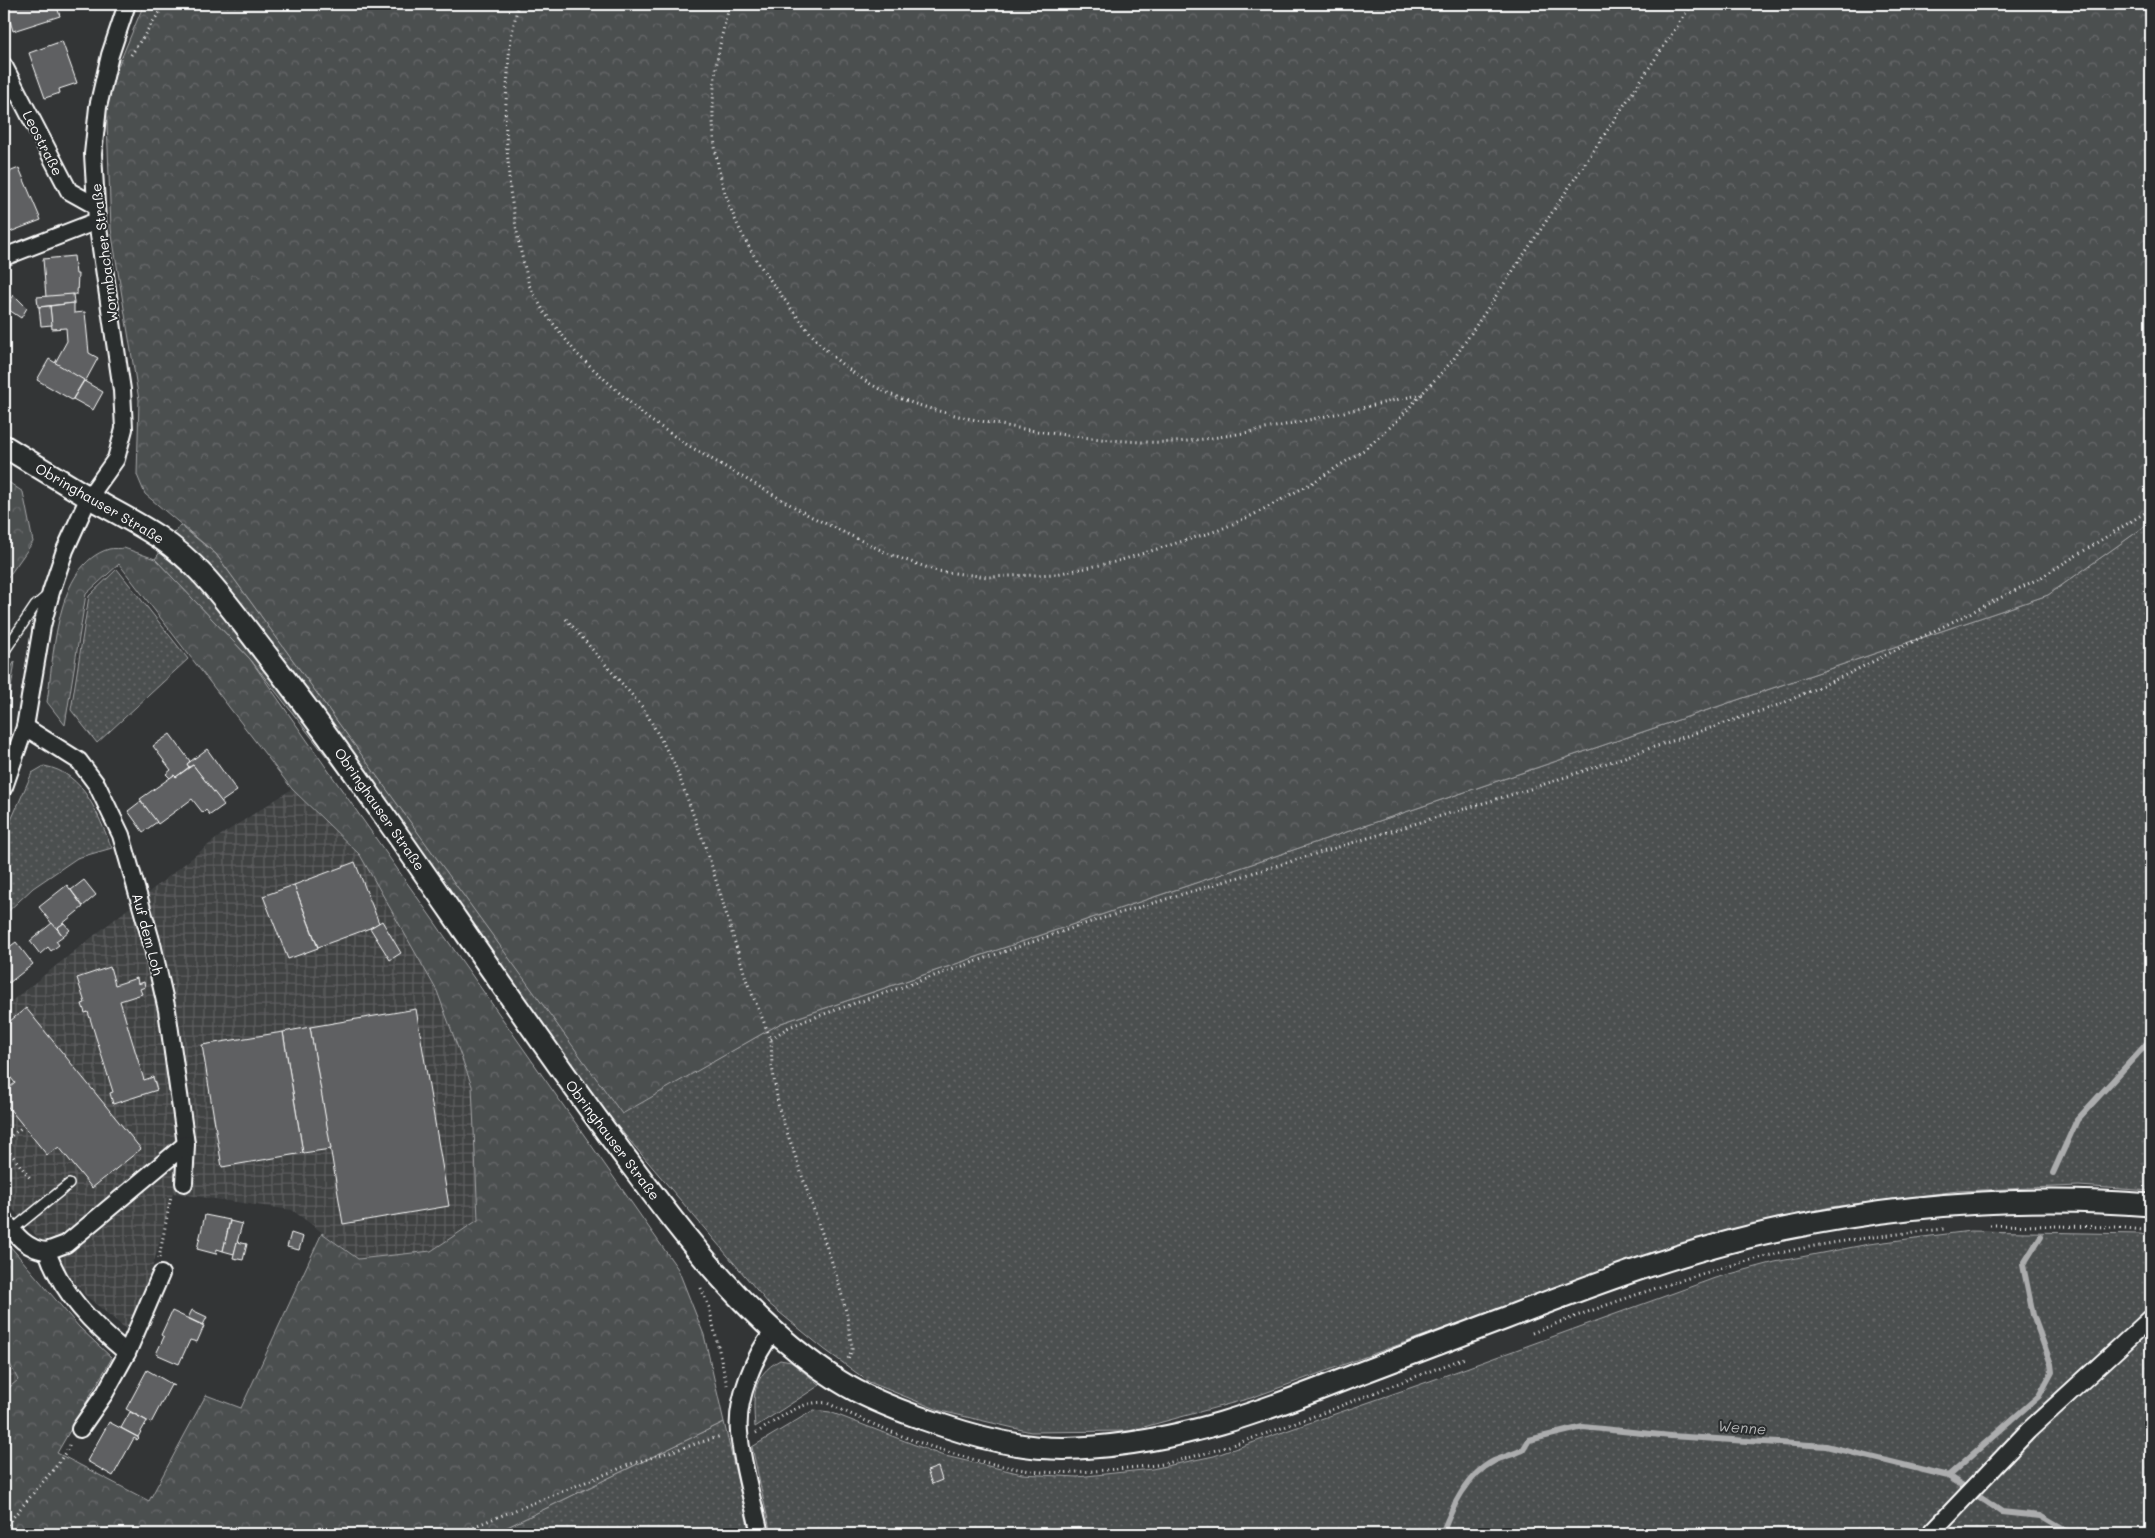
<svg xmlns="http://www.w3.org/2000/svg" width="2155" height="1538" font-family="Mali,sans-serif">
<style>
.industrial{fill:url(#industrial-grid)}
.grass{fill:url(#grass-dots);stroke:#a6a7a8}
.forest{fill:url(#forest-crowns);stroke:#a6a7a8}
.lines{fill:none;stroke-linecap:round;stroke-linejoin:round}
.stream{stroke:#abacad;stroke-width:6}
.building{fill:#5f6162;stroke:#fff}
.service-casing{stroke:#fff;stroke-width:12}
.minor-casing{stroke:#fff;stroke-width:20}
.tertiary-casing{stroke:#fff;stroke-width:25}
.path{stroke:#fff;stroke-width:3;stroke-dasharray:1 4;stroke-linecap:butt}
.service{stroke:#2a2d2e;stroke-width:9}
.minor{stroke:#2a2d2e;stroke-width:16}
.tertiary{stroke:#2a2d2e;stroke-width:21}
.labels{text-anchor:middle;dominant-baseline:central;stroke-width:4;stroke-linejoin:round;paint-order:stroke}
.street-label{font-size:14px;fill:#fff;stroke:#2a2d2e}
.water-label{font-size:15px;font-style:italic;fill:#b2b3b4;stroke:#2a2d2e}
</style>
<defs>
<pattern id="industrial-grid" width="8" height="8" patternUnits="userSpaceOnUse" patternTransform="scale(1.25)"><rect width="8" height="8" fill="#404243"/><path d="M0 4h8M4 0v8" fill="none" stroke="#5d5e5f"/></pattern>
<pattern id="grass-dots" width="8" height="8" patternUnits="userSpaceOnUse" patternTransform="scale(1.25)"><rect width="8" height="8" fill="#4c4f50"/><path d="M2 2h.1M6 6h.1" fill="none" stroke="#67696a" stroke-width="1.8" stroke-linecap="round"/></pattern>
<pattern id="forest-crowns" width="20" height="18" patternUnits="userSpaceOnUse" patternTransform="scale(1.25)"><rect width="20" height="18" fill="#4c4f50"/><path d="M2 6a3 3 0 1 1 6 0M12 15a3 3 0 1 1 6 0" fill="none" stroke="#67696a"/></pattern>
</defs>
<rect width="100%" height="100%" fill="#333536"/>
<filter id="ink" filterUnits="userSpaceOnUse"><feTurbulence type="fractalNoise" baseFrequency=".02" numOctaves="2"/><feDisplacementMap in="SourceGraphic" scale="10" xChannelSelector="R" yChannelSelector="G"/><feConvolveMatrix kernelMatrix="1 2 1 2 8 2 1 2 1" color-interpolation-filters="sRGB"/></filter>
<g filter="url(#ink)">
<!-- industrial -->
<g class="industrial">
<path d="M292 789 360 855 437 991 472 1086 478 1220 431 1251 358 1259 292 1210 173 1193 147 1287 126 1329 85 1295 54 1256 4 1199V1007L221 835Z"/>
<path d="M4 1352 18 1380 4 1392Z"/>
</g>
<!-- grass -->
<g class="grass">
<path d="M2151 522V1191L2079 1186 1958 1191 1831 1207 1728 1230 1628 1262 1251 1398 1129 1431 1031 1432 941 1411 869 1382 824 1349 768 1303 613 1121 250 659 155 559 180 525 216 554 622 1113 781 1023 2048 595Z"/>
<path d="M117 569 188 659 97 743 71 710 89 596Z"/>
<path d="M44 766C85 773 97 814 112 848L77 858 33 888 4 915V836L32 773Z"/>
<path d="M1970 1231 2141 1234 2151 1237V1534H771L752 1447 814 1410 830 1412 941 1455 1022 1474 1077 1477 1152 1469 1214 1456 1430 1381 1715 1278 1775 1262 1869 1244Z"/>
<path d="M780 1360 791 1362 820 1385 755 1427C753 1398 751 1376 780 1360Z"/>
<path d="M724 1422 750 1534H493Z"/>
</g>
<!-- forest -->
<g class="forest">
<path d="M144 4H2151V522L2048 595 781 1023 622 1114 216 554 145 494 137 475 139 400 111 229 106 95Z"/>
<path d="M4 479 23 492 33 542 4 583Z"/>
<path d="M124 548 155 559 250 659 678 1269 704 1335 724 1422 493 1534H4V1392L18 1380 4 1352V1239L79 1327 112 1358 57 1453 149 1501 206 1395 241 1408 322 1233 358 1259 431 1251 478 1220 472 1086 437 991 360 855 292 789 119 564 86 594 65 725 47 702C54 657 55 565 109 549 113 548 120 549 124 548Z"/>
<path d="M15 661 4 737V739V679Z"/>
</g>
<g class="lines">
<!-- stream -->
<g class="stream">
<path d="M2053 1173 2077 1120 2151 1039"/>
<path d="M1948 1476 2039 1396 2052 1372 2051 1364 2033 1315 2023 1265 2041 1236"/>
<path d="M1442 1534C1452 1508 1466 1475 1494 1461 1503 1457 1514 1454 1523 1450L1529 1440 1583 1427 1671 1436 1826 1446 1948 1476 2002 1512 2040 1516 2071 1534"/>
</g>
</g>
<!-- building -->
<g class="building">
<path d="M5 4H56L60 16 13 31Z"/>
<path d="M62 41 77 83 59 89 60 93 45 98 29 53Z"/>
<path d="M19 168 41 220 10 232 4 216V174Z"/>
<path d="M74 256 76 274H78L77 294 46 297 43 259Z"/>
<path d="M73 294 74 303 38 307 37 297Z"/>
<path d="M14 295 27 308 21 318 6 308Z"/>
<path d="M74 303V313L85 312 89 353 98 358 85 382 55 363 67 341 66 328 52 329 50 306Z"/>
<path d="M50 306 52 325 41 326 39 307Z"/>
<path d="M49 359 84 380 72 400 37 380Z"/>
<path d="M84 381 103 392 93 410 73 399Z"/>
<path d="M170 734 190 761 187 764 189 767 176 777 174 775 170 778 166 774 171 770 153 746Z"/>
<path d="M207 749 237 791 221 802 193 765 189 767 187 764Z"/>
<path d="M193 765 224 805 210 815 206 810 203 813 192 799 158 824 140 799 174 775 176 777Z"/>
<path d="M141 801 157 822 143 832 128 811Z"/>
<path d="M355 862 379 923 370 928 318 947 294 885Z"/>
<path d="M84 880 96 895 83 906 71 890Z"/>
<path d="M67 885 83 907 56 929 39 907Z"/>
<path d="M294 885 318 948 288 959 263 896Z"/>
<path d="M382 921 401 953 390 960 370 928Z"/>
<path d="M52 923 63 936 56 941 59 945 51 951 48 947 40 954 30 941Z"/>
<path d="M64 923 70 930 63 936 57 928Z"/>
<path d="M16 942 33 964 9 983 4 976V951Z"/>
<path d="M110 967 115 985 137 978 138 984 144 982 145 987 140 989 142 994 120 1001 144 1080 153 1077 157 1090 113 1104 110 1093 113 1092 88 1012 85 1013 82 1004 85 1003 77 978Z"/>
<path d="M26 1008 141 1149 92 1188 59 1147 47 1155 4 1102V1092L15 1083 4 1069V1026Z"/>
<path d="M416 1009 449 1206 343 1224 310 1027Z"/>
<path d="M310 1027 331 1149 303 1153 283 1032Z"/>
<path d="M283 1032 303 1153 222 1167 202 1045Z"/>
<path d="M205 1215 230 1220 223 1251 217 1249 216 1254 197 1249Z"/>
<path d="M230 1221 242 1224 234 1254 223 1251Z"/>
<path d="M291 1233 303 1237 299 1250 287 1247Z"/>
<path d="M237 1242 247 1244 243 1260 233 1258Z"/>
<path d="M192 1310 207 1317 203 1325 188 1318Z"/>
<path d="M172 1311 204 1326 197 1342 190 1340 179 1364 156 1354 164 1337 161 1335Z"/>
<path d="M147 1370 175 1386 171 1385 151 1423 126 1409Z"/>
<path d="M130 1412 147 1421 138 1437 121 1428Z"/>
<path d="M109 1422 139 1438 137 1440 134 1438 113 1476 87 1461Z"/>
<path d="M938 1467 942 1480 932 1484 927 1471Z"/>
</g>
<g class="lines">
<!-- service casing -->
<g class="service-casing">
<g id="service">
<path d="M4 652 35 606 49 594"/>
<path d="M12 1230 69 1184"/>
</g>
</g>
<!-- minor casing -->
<g class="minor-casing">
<g id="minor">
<path d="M4 66 69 191 96 206"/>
<path d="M4 257 97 221"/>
<path d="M25 727 79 761 97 785 121 835 152 944 167 1010 186 1144 184 1183"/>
<path d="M4 787 25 727 42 626 51 592 65 550 89 497 116 459 124 429 122 390 97 221 93 154 98 107 110 55 127 4"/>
<path d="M4 1220C15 1234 27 1250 47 1251 61 1293 94 1326 127 1353"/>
<path d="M47 1251 66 1244 186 1144"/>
<path d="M80 1429 105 1393 127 1353 161 1274"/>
<path d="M760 1534C753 1501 742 1466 739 1432 736 1400 754 1355 774 1331"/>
<path d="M1930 1534 2028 1431 2151 1318"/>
</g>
</g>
<!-- tertiary casing -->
<g class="tertiary-casing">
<path id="tertiary" d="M4 446C30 462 57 478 83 494 129 520 166 535 203 575 227 601 247 630 269 658 307 707 343 756 378 807 459 922 538 1040 622 1153 685 1237 749 1324 839 1381 866 1398 895 1409 924 1419 974 1437 1025 1451 1078 1448 1181 1443 1264 1411 1358 1374 1407 1355 1457 1337 1506 1318 1596 1283 1688 1249 1783 1229 1904 1204 2028 1195 2151 1205"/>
</g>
<!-- path -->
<g class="path">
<path d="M518 4 510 43 505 117 510 191 519 244 529 285 544 312 577 354 647 418 689 446 810 516 891 555 937 571 988 577 1056 574 1115 562 1219 530 1253 515 1312 483 1364 450 1396 422 1453 360 1692 4"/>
<path d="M730 4C701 105 706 189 768 277 792 310 817 347 851 371 889 400 935 411 981 421 1024 430 1067 436 1111 440 1139 442 1168 444 1196 440 1273 431 1348 410 1423 394"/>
<path d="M131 55 165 4"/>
<path d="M566 619 644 709 674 763 708 854 747 982 771 1039 772 1066 779 1109 837 1277 847 1315 852 1349 847 1362"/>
<path d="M771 1039 787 1028 804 1021 1084 924 1530 789 1781 704 1848 674 2040 578 2151 509"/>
<path d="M4 1142 21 1128"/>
<path d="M4 1145 30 1178"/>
<path d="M1990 1225 2117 1227 2151 1231"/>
<path d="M159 1258 171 1196"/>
<path d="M701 1288 709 1307 727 1385"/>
<path d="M1532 1333C1609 1303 1687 1276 1767 1256 1825 1242 1885 1235 1944 1229"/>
<path d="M756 1433C778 1420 801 1399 827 1403 894 1435 956 1460 1031 1471 1055 1474 1081 1472 1106 1470 1125 1468 1144 1467 1162 1464 1219 1452 1273 1431 1328 1411 1373 1393 1419 1375 1465 1358"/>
<path d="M4 1528 58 1464 72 1442"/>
<path d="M455 1534 631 1464 721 1436"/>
</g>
<!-- service -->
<use href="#service" class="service"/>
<!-- minor -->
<use href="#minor" class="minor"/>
<!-- tertiary -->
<use href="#tertiary" class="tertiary"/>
</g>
</g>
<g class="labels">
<!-- street labels -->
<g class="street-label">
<text transform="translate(43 143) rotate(63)">Leostraße</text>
<text transform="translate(104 253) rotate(-97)">Wormbacher Straße</text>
<text transform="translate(100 503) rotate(30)">Obringhauser Straße</text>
<text transform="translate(380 809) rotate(55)">Obringhauser Straße</text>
<text transform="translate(148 934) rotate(75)">Auf dem Loh</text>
<text transform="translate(613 1140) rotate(53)">Obringhauser Straße</text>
</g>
<!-- water labels -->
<g class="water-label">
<text transform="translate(1742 1427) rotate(4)">Wenne</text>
</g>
</g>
<!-- margin -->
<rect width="2155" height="1538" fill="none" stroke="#2a2d2e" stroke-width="20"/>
<rect x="10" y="10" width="2135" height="1518" fill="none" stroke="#fff" stroke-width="2" filter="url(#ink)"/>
</svg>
